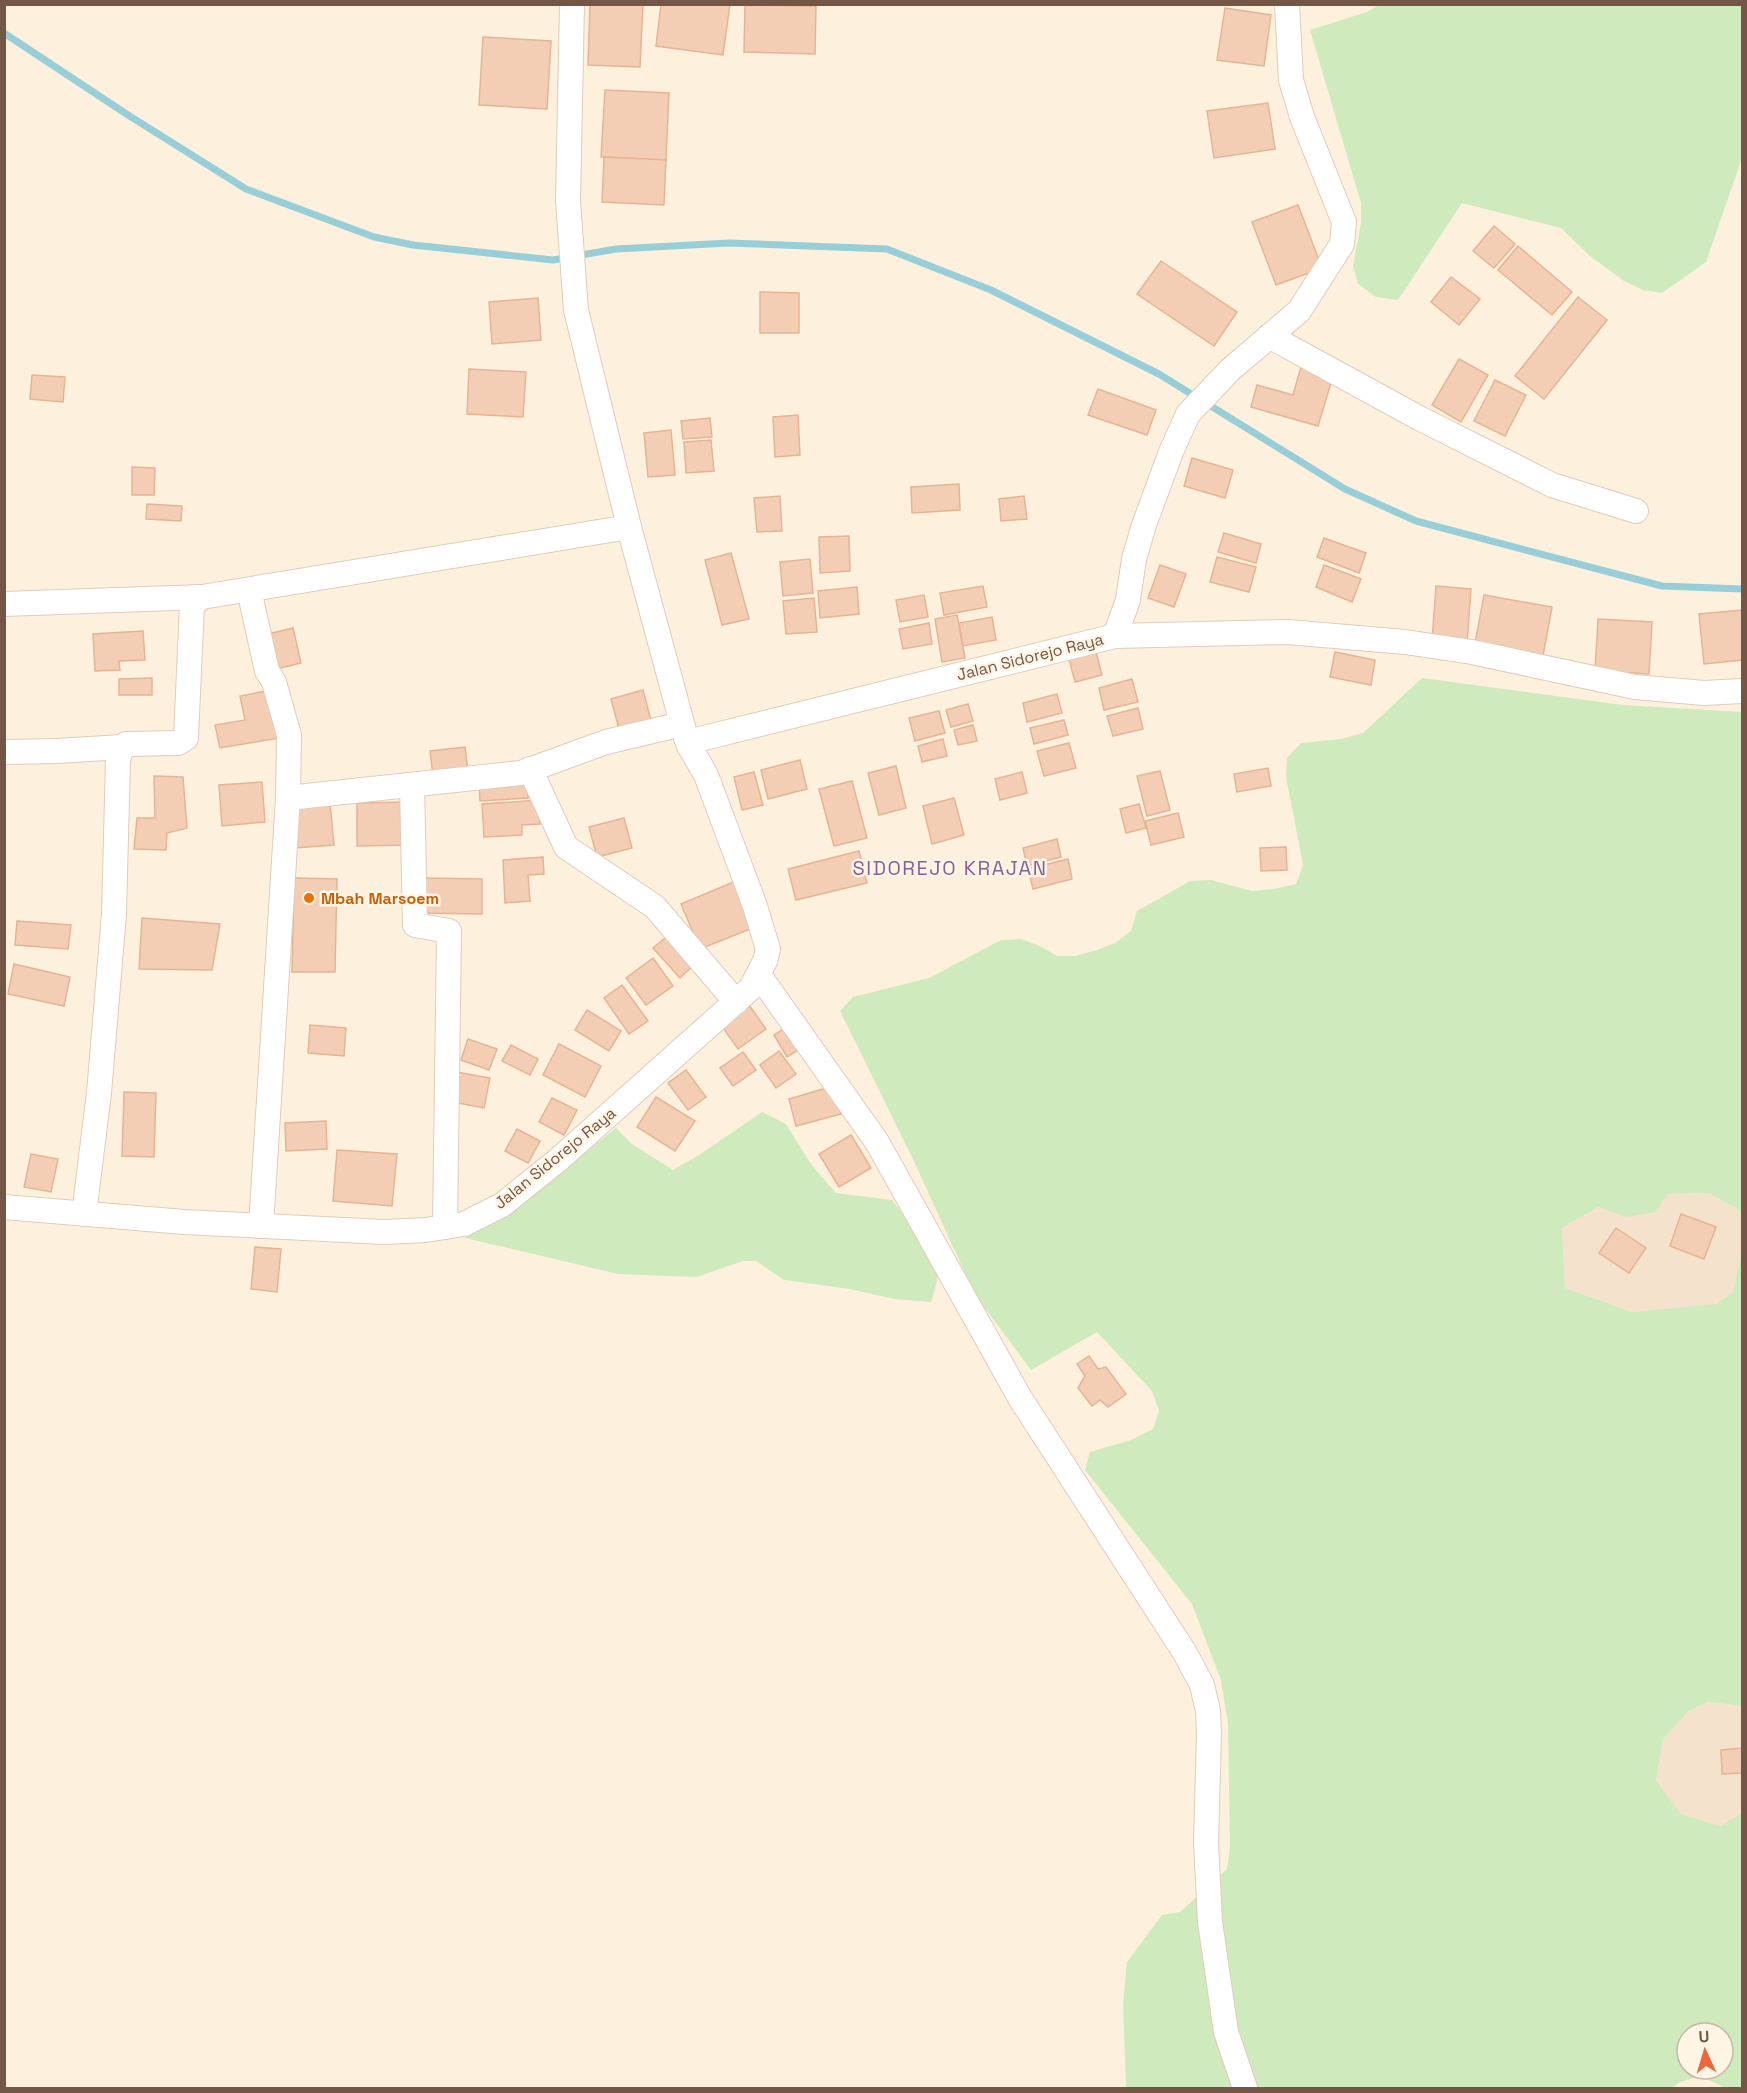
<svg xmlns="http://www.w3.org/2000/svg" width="1747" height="2093" font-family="'Space Grotesk',sans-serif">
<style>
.residential{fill:#f4e2cc}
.green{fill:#cfeabc;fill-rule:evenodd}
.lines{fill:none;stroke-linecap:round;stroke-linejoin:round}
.stream{stroke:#98ced8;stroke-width:7}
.building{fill:#f3ceb4;stroke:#e6b494;stroke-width:1.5}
.minor-casing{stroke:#e0ccba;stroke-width:26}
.minor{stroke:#fff;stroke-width:24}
.food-dot{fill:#e8710a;stroke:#fff5e4;stroke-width:2}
.labels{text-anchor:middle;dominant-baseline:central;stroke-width:5;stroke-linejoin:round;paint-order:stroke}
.street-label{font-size:16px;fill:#735646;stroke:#fff5e4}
.food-label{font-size:16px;font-weight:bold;fill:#c56008;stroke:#fff5e4;text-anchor:start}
.quarter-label{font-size:20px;letter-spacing:1.5px;fill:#856197;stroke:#fff5e4}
</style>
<rect width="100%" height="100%" fill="#fdf1de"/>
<!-- residential -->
<g class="residential">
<path d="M1709 1193 1742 1212V1252L1733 1291 1717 1305 1632 1312 1565 1288 1562 1228 1598 1207 1626 1217 1666 1194Z"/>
<path d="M1708 1702 1742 1706V1813L1720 1826 1681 1814 1656 1782 1663 1739 1689 1711Z"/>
</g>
<!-- green -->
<g class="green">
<path d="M1379 5H1742V158L1706 262 1662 293 1643 290 1624 281 1590 256 1561 228 1462 203 1398 300 1376 297 1358 284 1353 266 1361 223V203L1310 30 1367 12Z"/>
<path d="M1422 678 1623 705 1742 712V1212L1709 1193 1667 1194 1656 1212 1626 1217 1598 1207 1562 1228 1565 1288 1632 1312 1717 1304 1733 1291 1742 1252V1706L1708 1702 1689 1711 1663 1739 1656 1781 1681 1814 1720 1826 1742 1813V2088H1726L1700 2076 1678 2083 1673 2088H1126L1123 2003 1127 1962 1162 1915 1180 1912 1227 1869 1230 1848 1228 1723 1221 1680 1192 1604 1085 1470 1090 1452 1131 1440 1153 1429 1159 1411 1152 1391 1097 1332 1031 1370 975 1295 912 1157 840 1011 853 997 929 978 1001 940 1021 939 1040 946 1057 956H1076L1097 950 1115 943 1131 931 1137 911 1190 881 1211 880 1252 891 1274 889 1296 884 1303 865 1286 777 1287 758 1301 743 1341 739 1363 733ZM1687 2033H1723V2069H1687Z"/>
<path d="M762 1112 786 1124 810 1163 836 1193 892 1200C904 1215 939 1260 937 1279 936 1287 933 1295 931 1302L894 1299 850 1289 784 1280 756 1261H743L697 1277 618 1274 465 1238 542 1186 616 1128 632 1144 673 1170 699 1155Z"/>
</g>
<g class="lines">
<!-- stream -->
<g class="stream">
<path d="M4 33 128 115 246 189 374 237 413 245 553 260 616 249 729 243 887 249 991 290 1159 374 1196 397"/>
<path d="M1206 403 1345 489 1416 521 1662 586 1742 589"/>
</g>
</g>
<!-- building -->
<g class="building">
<path d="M590 4H643L640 67 588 65Z"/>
<path d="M661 4H730L723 55 656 46Z"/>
<path d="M745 5 816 6 815 54 744 52Z"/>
<path d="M1225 8 1271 15 1264 66 1217 60Z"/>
<path d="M483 37 551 41 547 109 479 105Z"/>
<path d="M605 90 669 93 666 160 601 157Z"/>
<path d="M1268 103 1275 149 1214 158 1207 111Z"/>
<path d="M604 157 666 160 664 205 602 202Z"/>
<path d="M1298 205 1322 268 1276 285 1252 222Z"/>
<path d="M1494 226 1515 244 1494 268 1473 251Z"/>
<path d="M1518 246 1572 292 1552 315 1498 270Z"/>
<path d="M1161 261 1237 312 1214 346 1137 294Z"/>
<path d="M1451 277 1480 299 1459 325 1431 302Z"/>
<path d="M760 292 799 293V333H760Z"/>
<path d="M1578 297 1607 320 1544 399 1515 376Z"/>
<path d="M538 298 541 340 492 344 489 302Z"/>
<path d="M1459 359 1488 375 1461 422 1432 405Z"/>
<path d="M1301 367 1333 376 1318 426 1251 407 1257 385 1293 395Z"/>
<path d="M469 369 526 372 523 417 467 414Z"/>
<path d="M32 375 65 377 63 402 30 399Z"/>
<path d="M1495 380 1526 395 1505 436 1474 421Z"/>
<path d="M1098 389 1156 410 1147 435 1088 415Z"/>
<path d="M798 415 800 455 775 457 773 417Z"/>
<path d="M710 418 712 437 683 439 681 421Z"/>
<path d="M671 430 675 475 648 477 644 433Z"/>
<path d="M711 440 714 471 686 473 684 442Z"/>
<path d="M1192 458 1233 470 1225 498 1184 486Z"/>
<path d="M132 467 155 468 154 495H132Z"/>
<path d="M959 484 960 510 912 513 911 487Z"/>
<path d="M780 496 782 531 757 532 754 498Z"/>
<path d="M1024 496 1027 519 1001 521 999 499Z"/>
<path d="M147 504 182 506 181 521 146 519Z"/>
<path d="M1224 533 1261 544 1256 563 1218 552Z"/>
<path d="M849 536 850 571 820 573 819 537Z"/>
<path d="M1324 538 1366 553 1359 573 1317 557Z"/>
<path d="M731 553 749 619 722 625 705 560Z"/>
<path d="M1217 557 1256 567 1249 592 1210 582Z"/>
<path d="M810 559 813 593 783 596 780 562Z"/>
<path d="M1160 565 1186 574 1174 607 1148 598Z"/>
<path d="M1324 565 1361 579 1352 602 1316 587Z"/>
<path d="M983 586 987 607 944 615 940 593Z"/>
<path d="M1436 586 1471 589 1467 644 1432 641Z"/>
<path d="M857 587 859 614 820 618 818 591Z"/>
<path d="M924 595 928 617 900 622 896 600Z"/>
<path d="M1484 595 1552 607 1542 661 1474 649Z"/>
<path d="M814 598 817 632 786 634 783 601Z"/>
<path d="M1742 610V660L1704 664 1699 614Z"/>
<path d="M957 615 965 658 942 662 935 619Z"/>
<path d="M992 617 996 640 963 646 959 623Z"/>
<path d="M1598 619 1652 622 1649 674 1595 671Z"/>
<path d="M929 623 932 644 903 649 899 629Z"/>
<path d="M293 628 301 663 272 670 264 635Z"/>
<path d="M143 631 145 660 119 661 120 670 95 671 93 634Z"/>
<path d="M1096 652 1102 675 1075 682 1069 659Z"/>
<path d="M1335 652 1375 660 1371 685 1330 677Z"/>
<path d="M152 678V695H119V679Z"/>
<path d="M1132 679 1138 702 1104 710 1099 688Z"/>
<path d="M271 690 280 738 220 748 215 725 245 720 240 696Z"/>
<path d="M643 690 652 724 620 733 611 699Z"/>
<path d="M1057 694 1062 713 1027 722 1023 703Z"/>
<path d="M968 704 973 721 951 727 946 710Z"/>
<path d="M1138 708 1143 729 1113 736 1107 716Z"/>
<path d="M939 711 945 733 915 741 909 718Z"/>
<path d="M1064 720 1068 735 1034 744 1030 728Z"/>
<path d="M973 725 977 741 958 745 954 730Z"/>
<path d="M943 739 947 756 922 762 918 746Z"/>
<path d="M1069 743 1076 768 1044 776 1037 751Z"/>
<path d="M465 747 468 771 433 775 430 751Z"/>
<path d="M800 760 807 789 768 799 761 770Z"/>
<path d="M896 766 906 808 879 815 868 773Z"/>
<path d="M1268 768 1271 786 1237 792 1234 774Z"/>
<path d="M1160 771 1170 810 1147 816 1137 776Z"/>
<path d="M754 772 763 805 742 810 734 777Z"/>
<path d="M1022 772 1027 793 1000 800 995 779Z"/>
<path d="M154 776 183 777 187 828 167 833 166 850 134 849 137 818H155Z"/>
<path d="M527 778 528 798 480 801 479 780Z"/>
<path d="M852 781 867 838 834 846 819 789Z"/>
<path d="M262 782 265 822 222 826 219 785Z"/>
<path d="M954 798 964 835 932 844 923 806Z"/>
<path d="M538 800 540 824 522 825V835L484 837 482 804Z"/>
<path d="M410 802V845L357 846V803Z"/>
<path d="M330 803 334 845 295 848 292 806Z"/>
<path d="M1139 804 1146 828 1126 833 1120 809Z"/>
<path d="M1178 813 1184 837 1151 845 1145 821Z"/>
<path d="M624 818 632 848 597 857 589 827Z"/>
<path d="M1057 839 1061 857 1027 866 1023 848Z"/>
<path d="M1286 847 1287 870 1261 871 1260 848Z"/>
<path d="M859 851 867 883 796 900 788 869Z"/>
<path d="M543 857 544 874 528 875 530 901 505 903 503 860Z"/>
<path d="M1068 859 1072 879 1033 889 1028 869Z"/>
<path d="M294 878 337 879 335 972H292Z"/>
<path d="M422 878 482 879V914L422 913Z"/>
<path d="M736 881 755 927 700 949 681 904Z"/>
<path d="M142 918 220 924 212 970 139 969Z"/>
<path d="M17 921 71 925 68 949 15 945Z"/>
<path d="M672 932 698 961 680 978 653 948Z"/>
<path d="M653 958 673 986 646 1005 626 978Z"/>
<path d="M14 964 70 977 64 1006 8 994Z"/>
<path d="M622 985 648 1021 629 1034 604 998Z"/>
<path d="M749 1005 766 1029 738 1049 721 1025Z"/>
<path d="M587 1010 621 1031 609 1051 575 1030Z"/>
<path d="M310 1025 346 1028 344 1056 308 1053Z"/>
<path d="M790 1025 803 1047 787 1057 774 1035Z"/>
<path d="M468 1039 497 1049 489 1070 461 1060Z"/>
<path d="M559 1044 601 1066 585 1097 543 1075Z"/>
<path d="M511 1045 538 1059 530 1075 502 1061Z"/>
<path d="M779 1051 796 1074 776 1088 760 1065Z"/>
<path d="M743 1052 756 1070 733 1086 720 1068Z"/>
<path d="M686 1070 706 1097 688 1110 668 1083Z"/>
<path d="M457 1072 490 1078 484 1108 452 1102Z"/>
<path d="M833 1086 841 1114 796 1126 789 1099Z"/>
<path d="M124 1092 156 1093 154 1157 122 1156Z"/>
<path d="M656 1097 695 1121 675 1151 637 1127Z"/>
<path d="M552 1098 577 1110 564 1135 539 1122Z"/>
<path d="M326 1121 327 1149 286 1151 285 1123Z"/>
<path d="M517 1129 540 1141 528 1163 505 1151Z"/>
<path d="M851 1135 871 1168 839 1187 819 1154Z"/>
<path d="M337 1150 397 1154 392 1206 333 1201Z"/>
<path d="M31 1154 58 1159 51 1192 24 1187Z"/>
<path d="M1681 1214 1716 1227 1704 1259 1670 1246Z"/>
<path d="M1616 1228 1646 1248 1629 1273 1599 1253Z"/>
<path d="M255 1247 281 1249 277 1292 251 1289Z"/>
<path d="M1089 1356 1098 1369 1106 1367 1126 1394 1108 1407 1100 1400 1092 1406 1078 1388 1085 1376 1077 1364Z"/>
<path d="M1742 1748V1773L1722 1774 1721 1750Z"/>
</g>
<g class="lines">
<!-- minor casing -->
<g class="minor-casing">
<g id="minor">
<path d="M572 4 568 201 576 310 629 527 686 738"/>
<path d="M1269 336 1419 418 1552 485 1636 511"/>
<path d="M249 590 267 671 274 682 289 735 288 798"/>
<path d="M4 604 202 597"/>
<path d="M1115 636 1288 632 1405 642 1472 652 1635 687 1704 693 1742 691"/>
<path d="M4 752 57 751 122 747"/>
<path d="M530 769 566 847 655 907 736 1002"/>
<path d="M412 785 415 925 449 931 445 1227"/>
<path d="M759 975 877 1142 1020 1398 1185 1653 1202 1685 1208 1711 1209 1734 1206 1842 1210 1922 1226 2032 1245 2088"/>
<path d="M4 1207 184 1222 384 1232 426 1230 464 1224 502 1205 558 1160 751 988 765 961 768 949 755 906 706 775 688 744 700 739 1115 636 1128 600 1134 559 1144 525 1171 452 1188 414 1230 370 1299 311 1342 244 1344 222 1302 117 1291 80 1287 4"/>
<path d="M84 1214 99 1093 114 914 118 760 122 747 126 744 178 743 186 738 192 605 202 597 629 527"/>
<path d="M261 1226 288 798 521 773 606 742 682 724"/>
</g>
</g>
<!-- minor -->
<use href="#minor" class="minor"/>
</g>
<!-- markers -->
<circle class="food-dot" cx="309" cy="898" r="6"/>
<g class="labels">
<!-- street labels -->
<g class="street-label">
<text transform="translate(1030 657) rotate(-14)">Jalan Sidorejo Raya</text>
<text transform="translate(555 1158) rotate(-39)">Jalan Sidorejo Raya</text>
</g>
<!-- food labels -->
<g class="food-label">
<text x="321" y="898">Mbah Marsoem</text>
</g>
<!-- quarter labels -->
<g class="quarter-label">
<text x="950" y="868">SIDOREJO KRAJAN</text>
</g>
</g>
<!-- border -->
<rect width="1747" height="2093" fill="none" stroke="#735646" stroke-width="12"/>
<!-- north arrow -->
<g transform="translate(1705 2051) rotate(356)"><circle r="28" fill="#fff5e4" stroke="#c7b5a5" stroke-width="1.5"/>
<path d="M0-4.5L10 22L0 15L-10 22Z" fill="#ec663e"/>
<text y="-9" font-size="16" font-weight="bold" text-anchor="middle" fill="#735646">U</text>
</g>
</svg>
